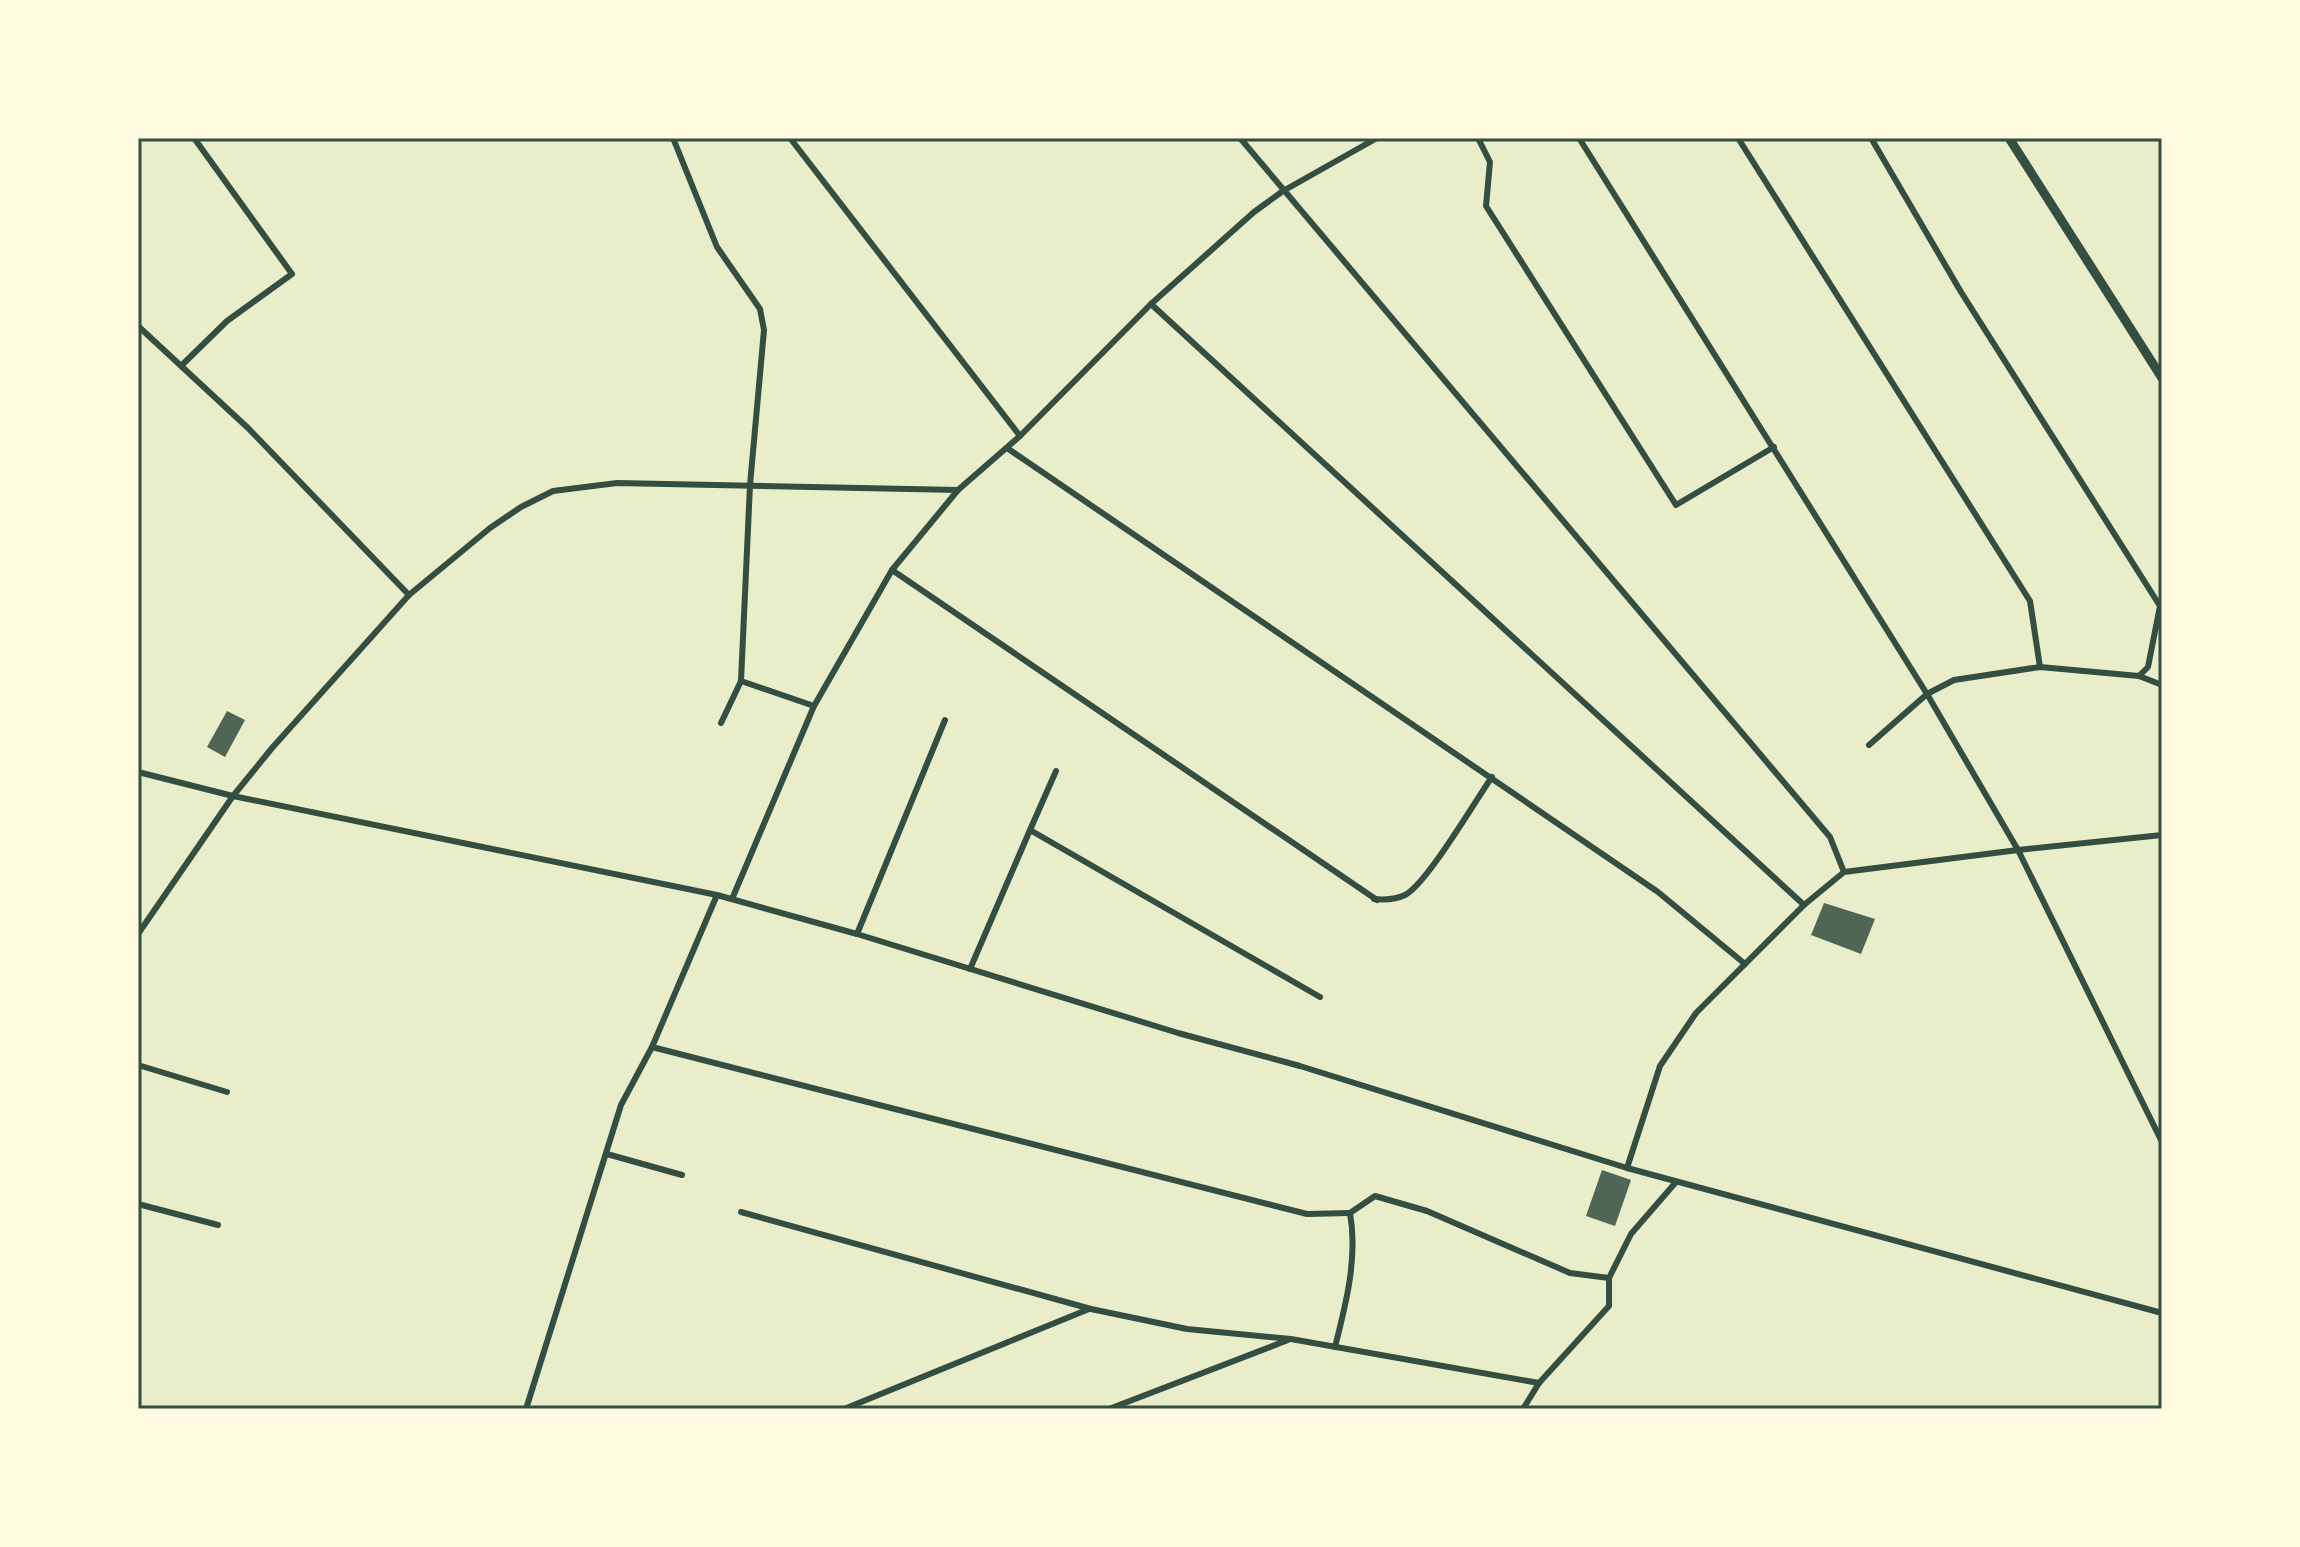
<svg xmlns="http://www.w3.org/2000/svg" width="2300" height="1547" font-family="'Exo 2',sans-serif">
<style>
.building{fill:#4f6655}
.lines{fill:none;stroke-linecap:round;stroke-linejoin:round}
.minor{stroke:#344e41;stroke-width:6}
.primary{stroke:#344e41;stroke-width:9}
.neatline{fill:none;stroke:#344e41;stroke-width:3}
</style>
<rect width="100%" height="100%" fill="#e9edc9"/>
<!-- building -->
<g class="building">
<path d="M227 711 245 720 225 757 207 747Z"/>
<path d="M1824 903 1875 919 1861 954 1811 935Z"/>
<path d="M1602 1170 1631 1180 1615 1226 1586 1216Z"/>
</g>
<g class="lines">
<!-- minor -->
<g class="minor">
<path d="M673 138 717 247 760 309 764 330 750 485 741 681 814 706"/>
<path d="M790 138 1020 436"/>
<path d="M1240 138 1830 837 1844 872"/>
<path d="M1478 138 1490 162 1486 206 1676 505 1774 447"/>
<path d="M1579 138 1927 694 2018 850 2162 1142"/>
<path d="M1738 138 2030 601 2040 667"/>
<path d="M1871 138 1961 292 2160 606 2148 667 2139 676"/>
<path d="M1151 304 1804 905"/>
<path d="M138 326 248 428 409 595"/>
<path d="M182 365 227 321 292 274 194 138"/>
<path d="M1007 448 1658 892 1745 964"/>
<path d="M892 570 1377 900"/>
<path d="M721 723 741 681"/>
<path d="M1869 745 1927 694 1954 680 2040 667 2139 676 2162 685"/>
<path d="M138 772 233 796 717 895 857 934 1178 1033 1300 1066 1627 1168 2162 1313"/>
<path d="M1030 830 1056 771"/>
<path d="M1844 872 2018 850 2162 835"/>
<path d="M732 899 814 706 892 570 958 490 1020 436 1151 304 1254 212 1283 191 1377 138"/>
<path d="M1374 899C1385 900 1395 900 1405 895 1426 885 1475 801 1492 777"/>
<path d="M138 934 233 796 272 748 409 595 490 528 521 507 553 491 617 483 958 490"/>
<path d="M857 934 945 720"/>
<path d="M970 969 1030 830 1320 997"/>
<path d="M652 1047 1307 1214 1350 1213"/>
<path d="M138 1065 227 1092"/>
<path d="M607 1154 682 1175"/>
<path d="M1627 1168 1660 1066 1696 1013 1804 905 1844 872"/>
<path d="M138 1204 218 1225"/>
<path d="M741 1212 1091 1309 1187 1329 1291 1339 1539 1383"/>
<path d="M1350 1213 1375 1196 1427 1211 1570 1273 1609 1278"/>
<path d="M1335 1347C1346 1304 1358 1257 1350 1213"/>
<path d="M526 1409 621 1105 652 1047 717 895"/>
<path d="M844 1409 1089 1309"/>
<path d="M1109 1409 1288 1340"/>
<path d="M1523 1409 1539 1383 1609 1306V1278L1631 1234 1676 1182"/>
</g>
<!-- primary -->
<path class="primary" d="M2009 138 2162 378"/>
</g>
<!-- border -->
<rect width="2300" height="1547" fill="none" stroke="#fefae0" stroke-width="280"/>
<rect x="140" y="140" width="2020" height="1267" class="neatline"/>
</svg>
